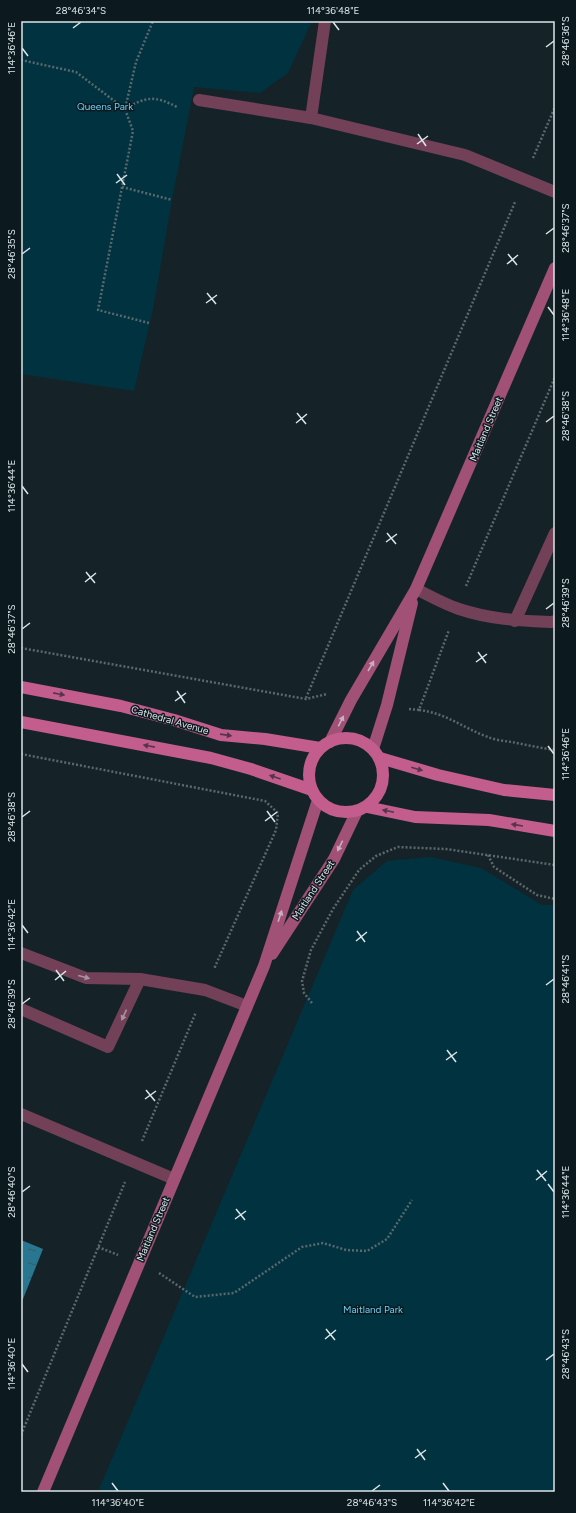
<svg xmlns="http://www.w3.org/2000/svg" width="576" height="1513" font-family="Figtree,sans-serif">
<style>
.green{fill:#003240}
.water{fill:url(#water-ripples)}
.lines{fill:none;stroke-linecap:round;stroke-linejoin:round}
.path{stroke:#5b686c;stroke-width:2.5;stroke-dasharray:2 2;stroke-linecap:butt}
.lane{stroke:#724157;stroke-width:12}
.secondary{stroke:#a05175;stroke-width:12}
.primary{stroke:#c35d8d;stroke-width:12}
.oneway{fill:#c7b1c0}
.oneway2{fill:#55354b}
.oneway3{fill:#a793a0}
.ticks{fill:none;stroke:#dce5e8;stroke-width:1.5}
.labels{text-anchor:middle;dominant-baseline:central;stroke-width:3;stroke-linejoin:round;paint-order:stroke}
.park-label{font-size:10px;fill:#69d0f4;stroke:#0c1a1f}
.street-label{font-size:10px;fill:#dce5e8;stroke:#0c1a1f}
.neatline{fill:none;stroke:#dce5e8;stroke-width:1.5}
.ticks-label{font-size:10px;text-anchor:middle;fill:#dce5e8}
</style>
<defs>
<pattern id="water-ripples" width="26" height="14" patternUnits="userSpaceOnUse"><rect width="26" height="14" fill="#28768f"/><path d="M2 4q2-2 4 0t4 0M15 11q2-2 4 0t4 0" fill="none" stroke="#355e6a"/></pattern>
</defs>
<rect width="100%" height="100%" fill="#152328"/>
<!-- green -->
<g class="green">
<path d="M21 21H312L288 73 260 93 194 87 172 200 153 309 134 391 21 374Z"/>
<path d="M430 857 481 868 542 905H555V1492H98L353 890 387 861Z"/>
</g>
<!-- water -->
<path class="water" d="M21 1240 43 1249 21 1304Z"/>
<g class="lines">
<!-- path -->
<g class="path">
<path d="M21 60 76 72 125 109"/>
<path d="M126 108C147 97 154 95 177 107"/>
<path d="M533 158 555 107"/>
<path d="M122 187 172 200"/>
<path d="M149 323 98 310 133 131 125 109 136 62 153 21"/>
<path d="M466 586 555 377"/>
<path d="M21 648 306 699 327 694"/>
<path d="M306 698 515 202"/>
<path d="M409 709 419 710 449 630"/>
<path d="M419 710C446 713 463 728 488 737 495 740 504 741 512 742 526 745 541 748 555 750"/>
<path d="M21 754 265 801 278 813 276 830 214 969"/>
<path d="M488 855 494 867 537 895 555 899"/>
<path d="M312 1003 304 993 302 981 311 950 333 909 359 870 376 856 398 847 446 849 555 865"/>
<path d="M142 1141 196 1012"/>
<path d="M98 1247 118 1255"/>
<path d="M159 1273 195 1297 234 1293 302 1247 323 1243 346 1250 367 1251 387 1239 412 1200"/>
<path d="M21 1435 125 1182"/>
</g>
<!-- lane -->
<g class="lane">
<path d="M199 100 311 118 465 155 555 192"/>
<path d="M311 118 325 21"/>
<path d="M416 589C430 596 444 604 459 609 489 619 519 621 551 622L555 621"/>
<path d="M515 621 555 533"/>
<path d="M21 953 86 978 140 979 205 990 247 1006"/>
<path d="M21 1009 108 1047 140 979"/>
<path d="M21 1114 174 1179"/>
</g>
<!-- secondary -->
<g class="secondary">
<path d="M330 742 351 700 416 589 555 268"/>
<path d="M373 749 387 705 412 603"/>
<path d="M272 954 334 859 357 811"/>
<path d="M43 1492 264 966 318 800"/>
</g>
<!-- primary -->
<g class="primary">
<path d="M21 687 121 706 174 720 221 735 265 739 320 748"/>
<path d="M21 722 211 758 251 769 312 790"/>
<circle cx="346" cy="775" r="37"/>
<path d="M380 758 438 775 504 790 555 795"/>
<path d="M367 807 415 817 489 820 555 831"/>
</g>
</g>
<!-- one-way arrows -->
<defs><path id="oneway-solid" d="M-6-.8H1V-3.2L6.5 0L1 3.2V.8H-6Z"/></defs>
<g class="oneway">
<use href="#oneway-solid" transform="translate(371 666) rotate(-60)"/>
<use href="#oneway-solid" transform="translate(341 721) rotate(-63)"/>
<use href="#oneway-solid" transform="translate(340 846) rotate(116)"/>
<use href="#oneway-solid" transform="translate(280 916) rotate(-72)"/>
</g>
<g class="oneway2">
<use href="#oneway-solid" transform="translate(59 694) rotate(11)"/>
<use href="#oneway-solid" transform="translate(226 735) rotate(8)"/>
<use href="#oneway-solid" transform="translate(149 746) rotate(-169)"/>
<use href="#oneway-solid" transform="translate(417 769) rotate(16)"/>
<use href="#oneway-solid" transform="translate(275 777) rotate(-161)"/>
<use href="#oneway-solid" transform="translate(388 811) rotate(-168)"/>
<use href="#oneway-solid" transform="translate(517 825) rotate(-171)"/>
</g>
<g class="oneway3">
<use href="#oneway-solid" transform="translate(84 977) rotate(15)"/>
<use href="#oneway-solid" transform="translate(124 1015) rotate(115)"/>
</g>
<!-- ticks -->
<path class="ticks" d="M333 22 339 30M73 28 81 22M546 47 554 41M22 48 28 56M418 134 426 146M417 144 428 136M117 174 125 185M116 183 127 175M546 234 554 228M22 254 30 248M508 254 517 265M507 264 518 255M207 293 216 304M206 303 217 295M548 307 554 315M297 413 306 424M546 422 554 416M296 423 307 414M22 486 28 494M387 533 396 544M386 542 397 534M86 572 95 583M85 582 96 573M546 609 554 603M22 629 30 623M478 652 486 663M476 662 487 654M177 691 185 703M175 701 186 693M548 746 554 754M267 811 275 822M22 817 30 811M265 821 277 812M22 925 28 933M357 931 365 942M356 941 367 932M56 970 64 981M55 980 66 971M546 985 554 979M22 1004 30 998M447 1050 456 1062M446 1060 457 1052M146 1090 155 1101M145 1099 156 1091M537 1170 546 1181M536 1180 547 1171M548 1184 554 1192M22 1192 30 1186M236 1209 245 1220M235 1219 246 1211M326 1329 335 1340M325 1339 336 1330M546 1360 554 1354M22 1364 28 1372M417 1449 425 1460M415 1458 426 1450M112 1483 118 1491M443 1483 449 1491M372 1491 380 1485"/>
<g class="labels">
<!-- park labels -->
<g class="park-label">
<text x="105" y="106">Queens Park</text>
<text x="373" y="1309">Maitland Park</text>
</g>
<!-- street labels -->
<g class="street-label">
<text transform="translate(486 429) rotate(-67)">Maitland Street</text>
<text transform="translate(170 720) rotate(16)">Cathedral Avenue</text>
<text transform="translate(313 890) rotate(-57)">Maitland Street</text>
<text transform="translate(153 1229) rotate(-67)">Maitland Street</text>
</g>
</g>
<!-- border -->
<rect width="576" height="1513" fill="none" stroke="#0c1a1f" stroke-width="44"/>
<rect x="22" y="22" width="532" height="1469" class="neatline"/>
<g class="ticks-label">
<text x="81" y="14">28°46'34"S</text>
<text x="333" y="14">114°36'48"E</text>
<text transform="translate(565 41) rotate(-90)" y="4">28°46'36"S</text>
<text transform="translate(11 48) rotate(-90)" y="4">114°36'46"E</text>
<text transform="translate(565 228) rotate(-90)" y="4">28°46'37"S</text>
<text transform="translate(11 254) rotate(-90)" y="4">28°46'35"S</text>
<text transform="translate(565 315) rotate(-90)" y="4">114°36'48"E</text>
<text transform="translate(565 416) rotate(-90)" y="4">28°46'38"S</text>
<text transform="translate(11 486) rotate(-90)" y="4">114°36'44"E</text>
<text transform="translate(565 603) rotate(-90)" y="4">28°46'39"S</text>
<text transform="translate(11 629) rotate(-90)" y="4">28°46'37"S</text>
<text transform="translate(565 754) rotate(-90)" y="4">114°36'46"E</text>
<text transform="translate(11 817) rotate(-90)" y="4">28°46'38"S</text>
<text transform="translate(11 925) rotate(-90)" y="4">114°36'42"E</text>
<text transform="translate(565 979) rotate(-90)" y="4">28°46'41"S</text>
<text transform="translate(11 1004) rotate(-90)" y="4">28°46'39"S</text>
<text transform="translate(11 1192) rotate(-90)" y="4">28°46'40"S</text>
<text transform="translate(565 1192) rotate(-90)" y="4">114°36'44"E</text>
<text transform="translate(565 1354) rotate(-90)" y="4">28°46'43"S</text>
<text transform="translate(11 1364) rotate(-90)" y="4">114°36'40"E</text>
<text x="118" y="1506">114°36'40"E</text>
<text x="372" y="1506">28°46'43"S</text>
<text x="449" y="1506">114°36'42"E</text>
</g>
</svg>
